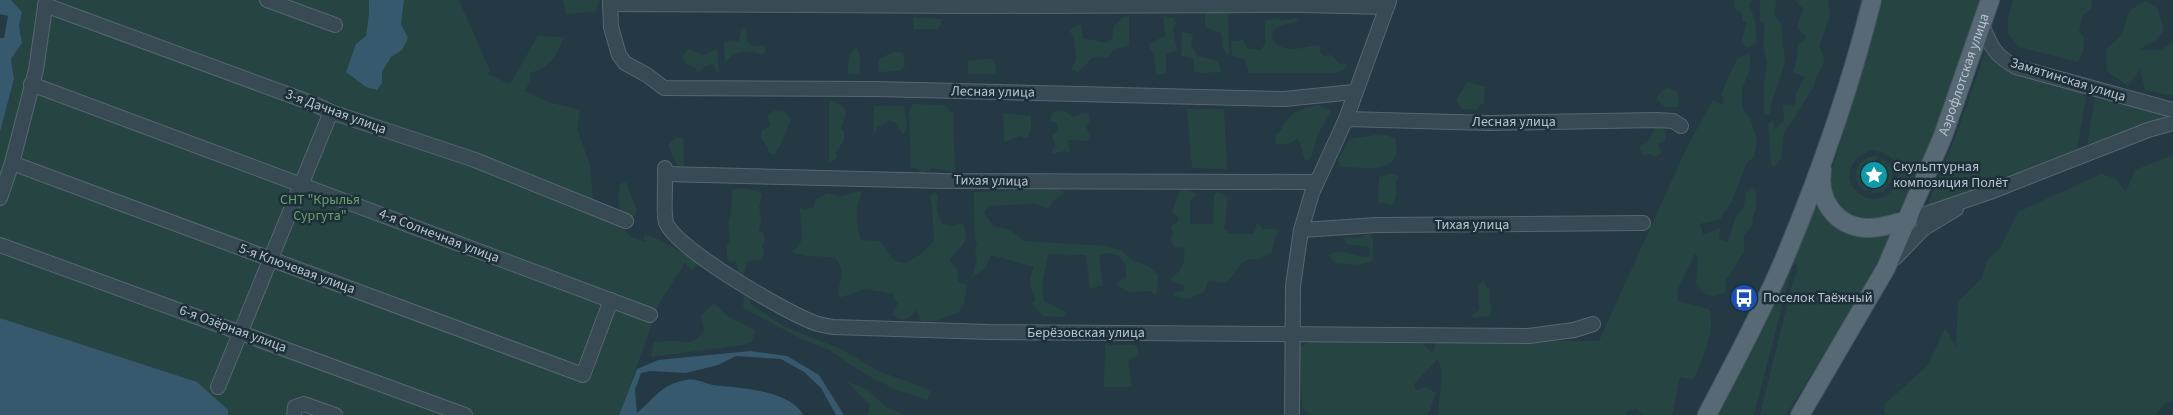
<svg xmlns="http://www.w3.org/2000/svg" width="2173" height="415" font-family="'Source Sans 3',sans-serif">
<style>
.green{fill:#264542;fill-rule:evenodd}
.water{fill:#36596d}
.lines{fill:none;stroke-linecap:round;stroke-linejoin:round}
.minor-casing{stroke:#576771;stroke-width:16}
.major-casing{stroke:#455660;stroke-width:20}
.minor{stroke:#384a54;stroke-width:14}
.major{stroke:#566974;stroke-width:18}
.labels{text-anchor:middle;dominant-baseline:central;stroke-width:5;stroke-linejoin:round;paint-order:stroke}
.street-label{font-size:14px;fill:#b6c4cd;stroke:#1d2f39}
.poi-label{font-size:14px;fill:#b6c4cd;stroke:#1d2f39;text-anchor:start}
.park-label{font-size:14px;fill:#6aa16a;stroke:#1d2f39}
</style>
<rect width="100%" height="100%" fill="#243944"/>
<!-- green -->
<g class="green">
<path d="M11 0H459L490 71 487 74 510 84 538 36 564 37C556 56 551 67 530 73V81L525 91 548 102 580 110 577 129 590 165 594 210 614 219 630 236 645 242 644 235 656 238 699 263 692 270 685 263 660 302 619 415H228V410L0 318V132L14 79 11 59 22 43 19 26 22 12Z"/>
<path d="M563 0H600L595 12 566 14Z"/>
<path d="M1735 0H1752L1749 5C1755 17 1757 30 1756 43L1748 48 1741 42 1747 22 1742 21V13L1737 11 1734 5Z"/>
<path d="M1760 0H1776L1775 16 1781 25 1785 60 1781 76 1772 101 1770 114 1764 115V83L1767 63 1763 43 1765 24 1760 21Z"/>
<path d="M1795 0H1828L1830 16 1819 47C1832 66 1816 69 1814 86L1784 134 1781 159 1774 167 1771 164 1768 123 1773 121 1775 129 1784 121 1783 105 1795 106 1796 93 1805 77 1793 72 1797 59 1798 44 1807 38 1797 27 1803 9Z"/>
<path d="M1883 0H1982L1938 128 1905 203C1879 237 1834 220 1829 179ZM1872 150C1918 155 1895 213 1863 196 1859 194 1855 190 1852 186 1844 169 1856 155 1872 150Z"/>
<path d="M2013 0H2092L2091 9 2083 15 2079 31 2084 38 2083 52 2078 62 2019 47 2008 34V18Z"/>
<path d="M2146 1 2157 7 2164 30 2156 40 2139 50H2161L2172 43 2173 39V96L2145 90 2140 68 2128 86 2107 71 2106 49 2121 36 2130 10Z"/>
<path d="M1205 13H1228L1229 54 1226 53C1221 46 1224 40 1221 33L1205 27Z"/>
<path d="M1163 16 1173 18 1176 23 1173 30 1177 51 1166 54V73L1156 75 1154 53 1150 49 1149 44 1165 36Z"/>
<path d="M913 17 942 19 941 24 938 29H914Z"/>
<path d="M1123 17H1129V46L1114 49 1107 58 1093 57 1078 72 1071 70 1076 60 1074 36 1069 31 1073 27 1081 24 1083 38 1105 43 1112 39 1114 26Z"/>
<path d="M1278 18 1281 21 1295 18 1299 21 1282 25 1273 30 1272 40C1285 55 1302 47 1320 45V53L1324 56 1331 55 1340 64H1347L1345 69 1334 73H1249L1245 59 1232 56 1231 41 1243 40 1247 48 1261 50 1265 44V21Z"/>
<path d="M741 28H746L747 41 754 47 761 45 766 48 763 55C747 50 737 50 725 62L724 42 739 41Z"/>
<path d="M1182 32 1193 34 1191 46 1198 56 1218 61 1221 72 1199 73 1194 71V59L1190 57 1181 56Z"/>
<path d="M857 46 860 58 859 74H848C848 62 847 53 857 46Z"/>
<path d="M717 48 719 74 713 64 707 65 697 73 696 68 688 65 682 58 688 49 704 55Z"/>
<path d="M894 52 903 53 905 66 900 71 879 72 878 63 880 58Z"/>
<path d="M1750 52V69L1742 89V107L1750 119 1757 139 1754 157 1747 162 1732 201 1720 219 1700 224 1703 235 1720 228 1719 238 1726 242C1734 231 1731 228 1735 219 1742 206 1745 211 1745 194L1752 187 1756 190V209L1753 216 1752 226 1744 235V252C1736 261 1736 270 1726 279L1725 293 1712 296 1702 292 1696 282 1698 256 1695 254 1677 290 1678 301 1709 309C1717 328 1701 362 1694 380L1680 377 1672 415H1644L1636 409 1628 411 1627 415H1438L1442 372 1438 359 1414 384 1416 390 1426 387 1436 393 1428 415H1310L1302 408 1299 347 1312 340 1419 341 1433 353 1436 341H1599L1687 147 1713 100 1722 105 1724 101 1721 94 1737 59Z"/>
<path d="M1985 53 2000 68 2011 73 2083 93 2086 99 2077 148 2071 155 1929 208 1928 204 1958 130Z"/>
<path d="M984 59H992L996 65 995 74H968V61Z"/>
<path d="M1468 82 1485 87 1484 103 1479 105 1477 110 1462 109 1456 100Z"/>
<path d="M1666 87 1678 92 1679 107H1665L1657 100V97Z"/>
<path d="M2095 97 2164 114 2165 119 2089 148 2087 146Z"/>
<path d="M829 101H833L843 106 846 114 841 129 844 131V140L836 152 837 158 829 163Z"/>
<path d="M913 104 945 105 953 114 955 172 932 168 922 174 918 169 911 167 909 112Z"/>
<path d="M1319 105 1331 111 1318 134 1311 158 1305 161 1300 142 1297 139 1288 144H1276L1275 136C1282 131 1282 126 1287 120 1295 109 1306 108 1319 105Z"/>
<path d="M874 106H903C907 116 909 126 903 135L897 123 889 120 882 126H878L873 137Z"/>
<path d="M1187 109H1224L1227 169 1192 168Z"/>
<path d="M776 110 784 111 791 119 781 144 774 155 768 152V148L761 138 762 130 770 126 767 115Z"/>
<path d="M1062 110 1074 117 1082 113 1089 114V123L1086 127 1090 136 1087 141 1068 140 1070 153 1064 151 1052 154V150L1056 147 1052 135 1058 130 1057 123 1050 121 1052 112Z"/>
<path d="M1003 113 1031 116V128L1028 138 1020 136 1004 142Z"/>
<path d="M1655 127H1663L1666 134 1665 141 1657 143 1662 153 1655 157 1650 154 1642 155 1639 146 1647 143Z"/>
<path d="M1382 134 1395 138C1405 176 1366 167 1341 167L1338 160 1350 139Z"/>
<path d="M675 138H683L684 166H678L668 145Z"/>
<path d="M2173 155V400L2165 403 2156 415H1884L1885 404 1928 365 1945 328 1956 347 1958 302 1982 278 1988 259 2000 248 2018 212 2101 174 2115 178 2126 192 2135 170Z"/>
<path d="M1873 156H1877L1874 169 1867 173 1870 181 1866 192 1858 184C1853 169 1859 160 1873 156Z"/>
<path d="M1882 158 1891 166 1893 180 1883 192 1872 193 1875 182 1881 178 1880 173 1878 170Z"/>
<path d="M1392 174 1400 177 1396 180V196L1392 205 1378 202 1379 177Z"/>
<path d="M626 182 637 211 634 217 620 211 618 197 620 184Z"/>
<path d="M1181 187 1197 194 1190 200V224H1213L1214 195 1217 192 1228 197 1224 229 1229 234H1254L1257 222 1263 229H1275L1279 232 1275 237 1272 252 1261 259H1250L1243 262 1231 278 1225 283 1208 281 1204 292 1188 299 1173 296 1174 292 1183 291 1185 286 1172 281 1171 278C1182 271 1186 261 1184 248L1174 247 1170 238 1173 234 1171 226 1177 223 1179 218 1172 212Z"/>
<path d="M747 188 760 192 762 195 759 207 761 219 759 232H763L765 241 762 246 764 253 762 260 748 261 744 274 738 276 736 261 730 262 727 258V245L730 241 728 224 731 214 732 189Z"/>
<path d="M1057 189 1066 192 1053 201 1048 209 1036 204 988 206 984 213 994 227C1007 228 1014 231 1023 241L1107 246 1122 251 1133 261 1147 265 1158 275 1157 291 1155 295 1150 291 1128 292 1117 285V282L1126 278V266L1118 255 1108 253 1099 255 1103 285 1090 289 1086 255 1048 254C1046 272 1038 284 1045 302L1066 312 1063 317 1043 316 1032 304 1035 301C1035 295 1032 293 1031 288 1029 280 1031 274 1034 267L991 255 985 269 972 277 977 259 975 251 977 244C974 239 974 201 974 192Z"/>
<path d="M861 191C862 196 860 198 858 203 855 214 857 229 861 240L880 241C884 246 887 253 891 257 905 273 924 251 934 241L932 205 930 196 935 192 938 196C935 208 937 214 943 224L949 226 963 223C972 247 958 244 950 261L957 269V277L959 282 967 285 964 304 959 312 936 321 922 322 917 310 909 317 903 320 892 315 898 303 893 299 894 294 865 289 842 297 838 296C839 279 847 273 835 257L806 256 792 252C809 240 799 226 800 208L805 210 814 207 815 200 827 193 841 196Z"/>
<path d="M1815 206 1888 233 1891 236C1859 298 1823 357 1786 415H1760L1794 277 1798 272 1797 266 1793 262Z"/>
<path d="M1369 234 1373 239V259C1364 268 1346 264 1335 263L1328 255C1346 246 1354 260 1370 256L1369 247 1347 244 1344 238 1360 237Z"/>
<path d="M1789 270 1791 271 1754 415H1718Z"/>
<path d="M1483 281 1489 290V301L1492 307 1489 316 1474 318 1470 315 1479 310 1478 286Z"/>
<path d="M745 283 751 304 783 326 843 350 878 371 925 388 931 392 927 400 897 390 865 374 829 350 802 339 743 308Z"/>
<path d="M714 303 727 316 755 330 752 342 743 345 651 357 654 342C660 342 666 341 671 341 688 341 694 347 704 330L701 316Z"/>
<path d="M1105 344C1116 348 1126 342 1137 346L1138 355 1128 361 1132 387H1104Z"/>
<path d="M847 382 865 388 886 407 905 415H868L870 405Z"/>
</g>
<!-- water -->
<g class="water">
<path d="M0 0H11L22 12 19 26 22 43 11 59 14 79 0 132V38H4L8 16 0 14Z"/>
<path d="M369 0H404L401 24 408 38 402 50 391 57 382 72V83L377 90 366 87 346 72 356 44 366 36 369 14Z"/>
<path d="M0 318 197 382 228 410V415H0Z"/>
<path d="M750 351 787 356 819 375 844 415H836L821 388 804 372 781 359 736 356 718 365 686 373 650 371 641 373 635 390 637 413C655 398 660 385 686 380 694 378 705 383 713 385 738 388 791 390 803 415H619L637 369 658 360Z"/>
</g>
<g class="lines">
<!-- minor casing -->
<g class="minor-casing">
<g id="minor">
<path d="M267 0 335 25"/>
<path d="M610 0 611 27 619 55 625 63 647 75 664 88 875 89 1284 99 1354 92"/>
<path d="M610 4 976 6 1302 5 1387 7"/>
<path d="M45 5 314 104 331 112 475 160 626 221"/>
<path d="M1982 24C1990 46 1995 56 2016 67L2173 110"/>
<path d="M31 84 650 315"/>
<path d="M1346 119 1489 123 1657 120 1673 121 1681 126"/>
<path d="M12 163 583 375 611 300"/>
<path d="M665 168C666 180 663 213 666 222 674 248 787 313 815 323 820 325 827 326 833 327L990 332 1529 336 1574 330 1593 324"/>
<path d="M665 174 944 181 1317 182"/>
<path d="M0 198 12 163 36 70 46 0"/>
<path d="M1908 220 1990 192 2148 130 2173 123"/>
<path d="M1301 230 1377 225 1643 223"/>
<path d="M0 245 465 415"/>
<path d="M1895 258 1923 229 1956 209"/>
<path d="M218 387 331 112"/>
<path d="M294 415 295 407 304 404 335 415"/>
<path d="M1292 415 1293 286 1301 230 1312 193 1346 119 1389 1"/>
</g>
</g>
<!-- major casing -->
<g class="major-casing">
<g id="major">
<path d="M1822 170C1817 199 1835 226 1866 228 1880 229 1895 223 1908 220"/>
<path d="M1707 415C1733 365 1761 314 1783 262 1818 179 1850 88 1872 0"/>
<path id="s1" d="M1800 415 1886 268 1943 136 1990 0"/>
</g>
</g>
<!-- minor -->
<use href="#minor" class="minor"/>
<!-- major -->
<use href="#major" class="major"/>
</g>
<!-- icons -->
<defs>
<g id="sight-disc" transform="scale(1.4375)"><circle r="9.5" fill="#0f9aa8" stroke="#1d2f39"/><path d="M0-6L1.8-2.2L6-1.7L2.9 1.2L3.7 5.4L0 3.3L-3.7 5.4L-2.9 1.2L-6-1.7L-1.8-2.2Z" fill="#fff"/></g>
<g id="bus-disc" transform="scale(1.4375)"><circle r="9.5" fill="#1a4fb4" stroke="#1d2f39"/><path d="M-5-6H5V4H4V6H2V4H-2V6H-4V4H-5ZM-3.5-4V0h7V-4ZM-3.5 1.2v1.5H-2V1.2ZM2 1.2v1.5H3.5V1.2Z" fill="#fff"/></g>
</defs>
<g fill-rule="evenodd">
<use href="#sight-disc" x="1874" y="175"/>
<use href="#bus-disc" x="1744" y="298"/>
</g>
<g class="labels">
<!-- street labels -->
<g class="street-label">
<text stroke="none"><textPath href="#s1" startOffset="379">Аэрофлотская улица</textPath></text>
<text transform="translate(2068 80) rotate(17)">Замятинская улица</text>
<text transform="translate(993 92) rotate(1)">Лесная улица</text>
<text transform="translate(336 112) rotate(20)">3-я Дачная улица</text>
<text x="1514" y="122">Лесная улица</text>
<text transform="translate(991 181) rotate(1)">Тихая улица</text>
<text x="1472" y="225">Тихая улица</text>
<text transform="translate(439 236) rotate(21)">4-я Солнечная улица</text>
<text transform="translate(297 269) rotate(20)">5-я Ключевая улица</text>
<text transform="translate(233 329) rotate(20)">6-я Озёрная улица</text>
<text x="1086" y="333">Берёзовская улица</text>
</g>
<!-- poi labels -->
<g class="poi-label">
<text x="1893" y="167">Скульптурная<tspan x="1893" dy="16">композиция Полёт</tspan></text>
<text x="1763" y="298">Поселок Таёжный</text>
</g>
<!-- park labels -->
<g class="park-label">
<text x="320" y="200">CНТ "Крылья<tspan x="320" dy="16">Сургута"</tspan></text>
</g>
</g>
</svg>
